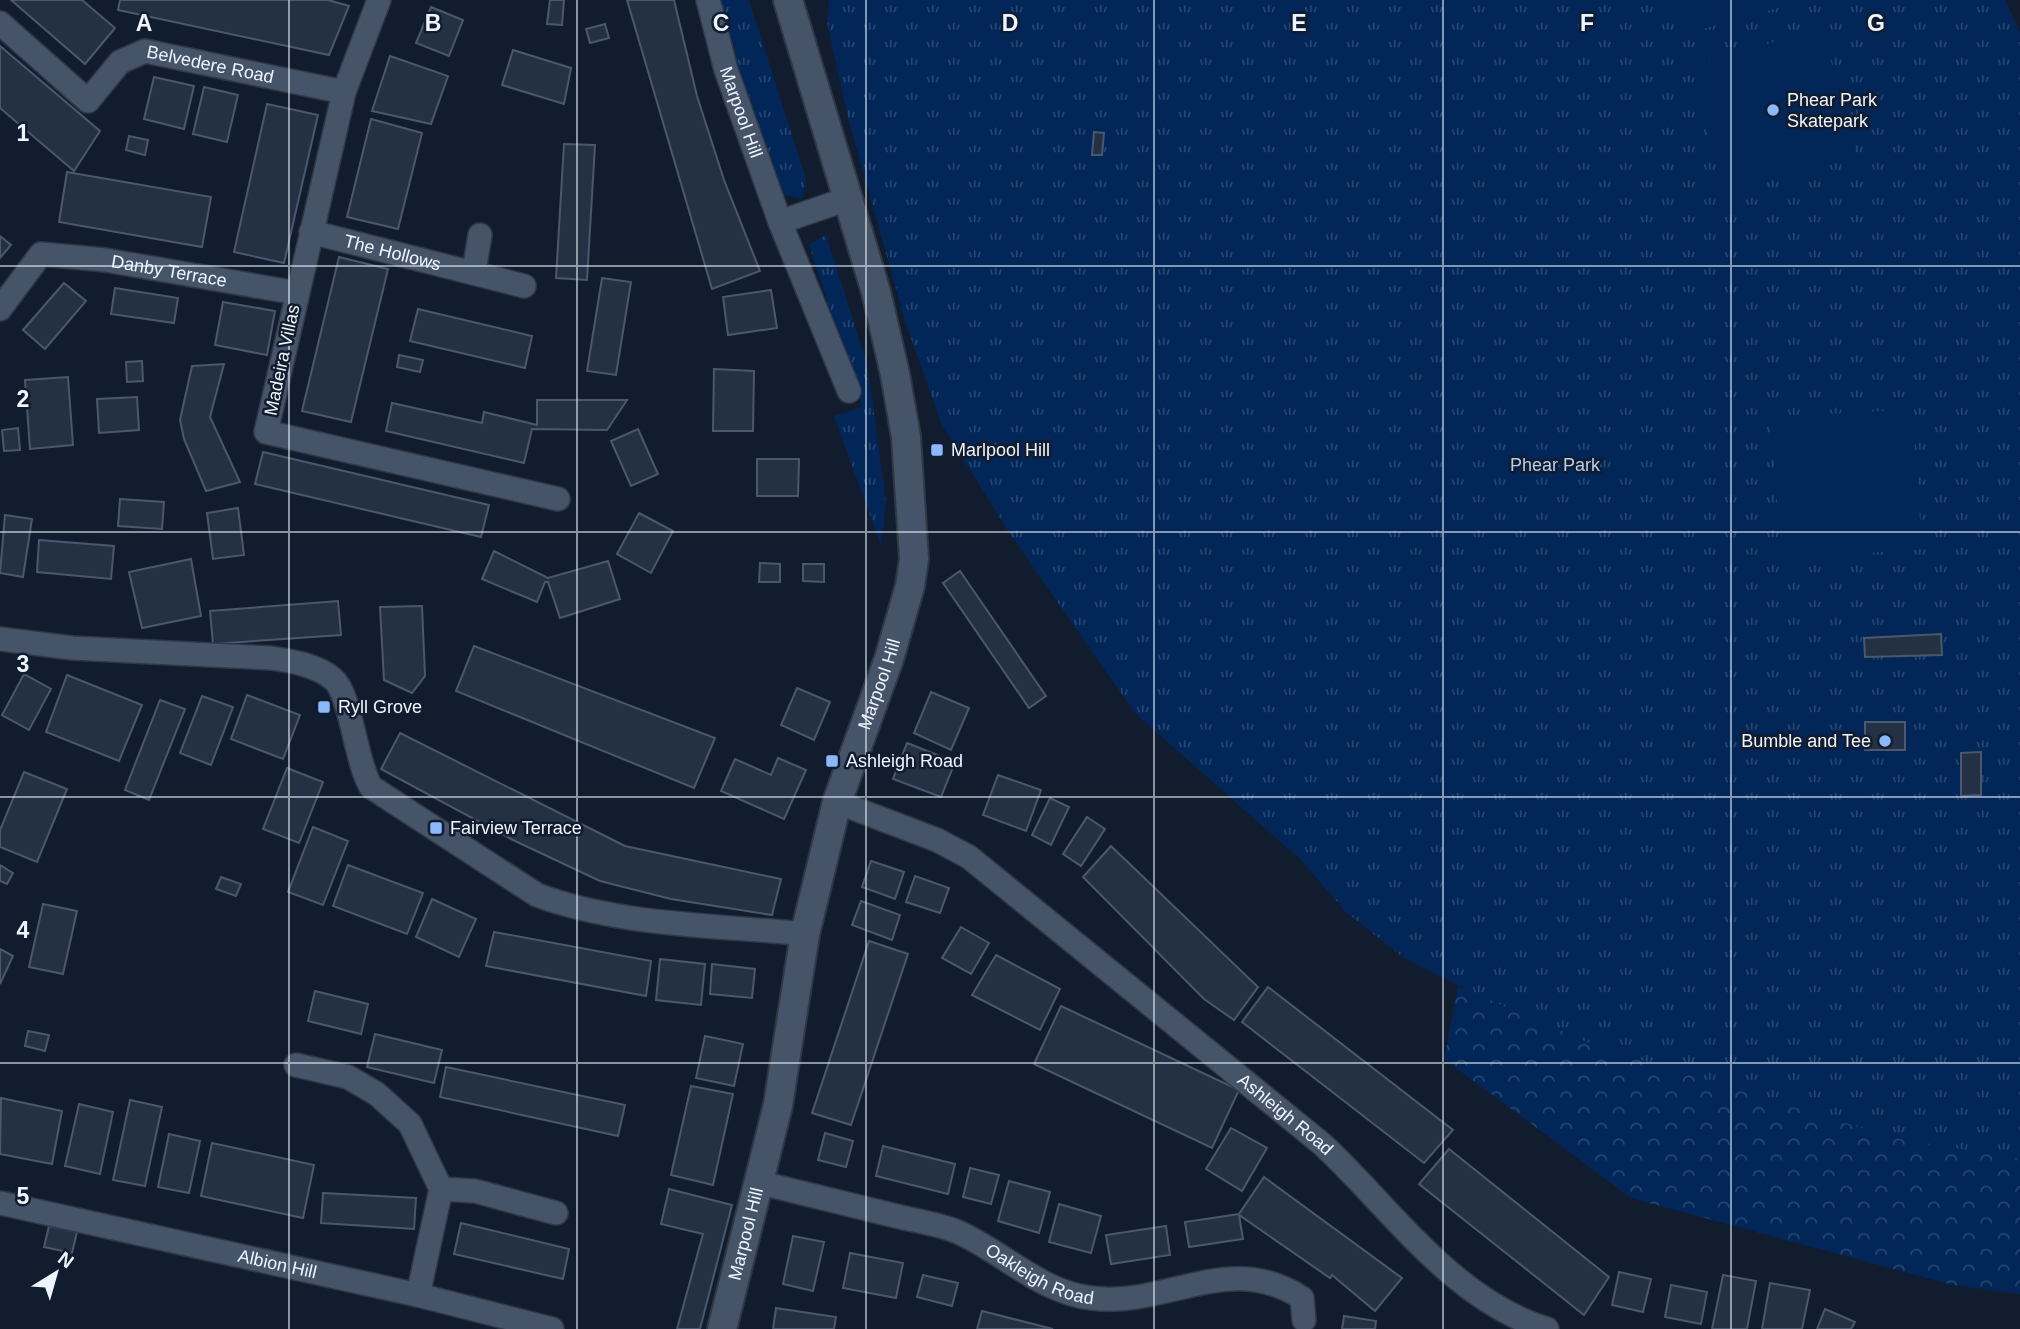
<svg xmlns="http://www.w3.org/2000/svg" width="2020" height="1329" font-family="Helvetica,sans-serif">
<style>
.grass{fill:url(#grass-tufts)}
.forest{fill:url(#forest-crowns)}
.pitch{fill:#012657}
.building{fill:#243144;stroke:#4a586d;stroke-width:2}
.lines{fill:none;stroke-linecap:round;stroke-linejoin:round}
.minor-casing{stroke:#303745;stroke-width:26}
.tertiary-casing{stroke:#303745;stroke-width:32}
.minor{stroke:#465469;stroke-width:23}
.tertiary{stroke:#465469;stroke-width:28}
.grid{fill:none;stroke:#eef5ff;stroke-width:2;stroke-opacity:0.55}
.poi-dot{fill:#8cb9fc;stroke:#111d2f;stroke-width:2.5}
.labels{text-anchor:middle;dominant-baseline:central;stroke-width:5;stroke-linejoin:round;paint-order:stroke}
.street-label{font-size:18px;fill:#eef5ff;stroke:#111d2f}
.poi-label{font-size:18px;fill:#eef5ff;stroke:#111d2f;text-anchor:start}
.park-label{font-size:18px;fill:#b7cef1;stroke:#111d2f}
.grid-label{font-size:23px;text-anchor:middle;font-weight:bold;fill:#eef5ff;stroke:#111d2f;stroke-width:5;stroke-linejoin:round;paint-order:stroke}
</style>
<defs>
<pattern id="grass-tufts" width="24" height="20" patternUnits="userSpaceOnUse" patternTransform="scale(1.75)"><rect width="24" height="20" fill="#012657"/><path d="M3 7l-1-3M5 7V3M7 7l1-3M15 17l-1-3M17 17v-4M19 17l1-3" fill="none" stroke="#264670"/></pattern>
<pattern id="forest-crowns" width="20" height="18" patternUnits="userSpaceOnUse" patternTransform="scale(1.75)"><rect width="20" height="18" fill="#012657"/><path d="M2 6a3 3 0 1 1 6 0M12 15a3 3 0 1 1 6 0" fill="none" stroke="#264670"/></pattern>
</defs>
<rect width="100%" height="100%" fill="#111d2f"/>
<!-- grass -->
<g class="grass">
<path d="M716 0H749L806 179 802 198 779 194 738 79Z"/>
<path d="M829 0H2005L2020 32V1179L1762 1119 1498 1005 1404 958 1346 912 1300 859 1135 713 1008 531 942 425 906 324 848 118 827 22Z"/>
<path d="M826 235 867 364 886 502 881 545 834 416 862 407 809 245Z"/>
</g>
<!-- forest -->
<path class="forest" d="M1458 986 1601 1048 1895 1138 2020 1159V1294L1953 1285 1631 1198 1444 1059Z"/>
<!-- pitch -->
<g class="pitch">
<path d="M1674 0H1806L1684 34Z"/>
<path d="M1823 30 1856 158 1724 192 1690 63Z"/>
<path d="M1912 409 1922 549 1781 559 1771 418Z"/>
</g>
<!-- building -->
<g class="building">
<path d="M11 0H82L115 28 85 64Z"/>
<path d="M120 0H328L349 6 329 55 118 10Z"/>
<path d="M550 0H564L562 25 547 24Z"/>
<path d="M627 0H674L697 96 724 180 760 271 712 289Z"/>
<path d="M431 7 463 20 449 56 416 43Z"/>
<path d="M605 24 609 38 590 43 586 29Z"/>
<path d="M0 46 100 131 74 171 0 108Z"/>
<path d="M513 50 571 68 564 104 502 85Z"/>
<path d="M390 56 448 76 431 124 372 111Z"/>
<path d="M154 77 194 86 184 129 144 119Z"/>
<path d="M204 87 238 95 227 142 193 134Z"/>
<path d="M267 104 318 115 284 263 234 252Z"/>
<path d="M371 119 422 133 398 229 347 217Z"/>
<path d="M1094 132 1104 133 1102 155H1092Z"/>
<path d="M129 136 148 140 145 155 126 150Z"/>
<path d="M564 144 595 145 587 280 556 278Z"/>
<path d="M67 172 211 197 202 247 59 222Z"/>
<path d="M0 236 11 245 0 258Z"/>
<path d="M339 257 388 269 351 422 302 411Z"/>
<path d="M602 278 631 282 616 375 587 371Z"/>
<path d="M64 283 86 301 45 349 23 330Z"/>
<path d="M115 288 178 298 174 323 111 314Z"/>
<path d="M771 290 777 328 728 335 723 297Z"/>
<path d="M223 302 275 311 267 355 215 345Z"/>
<path d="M418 309 532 336 525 368 410 341Z"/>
<path d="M399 355 423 360 420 372 397 367Z"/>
<path d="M142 361 143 381 127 382 126 362Z"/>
<path d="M224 364 210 417 240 482 206 491 184 439 180 420 192 366Z"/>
<path d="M714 369 754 371 753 431H713Z"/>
<path d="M68 377 73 445 30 449 25 380Z"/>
<path d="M137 397 139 430 99 433 97 399Z"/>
<path d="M537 400H627L607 430 532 429 524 463 386 431 392 403 482 423 484 412 537 425Z"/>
<path d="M18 428 20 450 4 451 2 430Z"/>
<path d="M638 429 658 474 631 486 611 441Z"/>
<path d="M263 452 489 505 481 537 255 484Z"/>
<path d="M757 459H799L798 496H757Z"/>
<path d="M120 499 164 502 162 529 118 526Z"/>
<path d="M238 508 244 555 213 559 207 513Z"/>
<path d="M639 513 673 531 651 573 617 554Z"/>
<path d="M5 515 32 519 23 577 0 573Z"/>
<path d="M39 540 114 546 111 579 37 572Z"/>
<path d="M494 551 548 578 608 561 620 599 560 618 548 582H545L537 602 482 579Z"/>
<path d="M191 559 201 616 142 628 129 572Z"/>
<path d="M760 563 780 564V582H759Z"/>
<path d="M803 564H824V582L803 581Z"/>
<path d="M960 571 1046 696 1029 708 943 583Z"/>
<path d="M338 601 341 635 213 644 210 611Z"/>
<path d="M422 606 425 676 412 693 384 680 380 607Z"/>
<path d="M1941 634 1942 655 1865 657 1864 638Z"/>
<path d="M474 646 715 738 694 788 456 691Z"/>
<path d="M24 674 51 689 29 730 2 715Z"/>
<path d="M67 675 142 705 119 761 46 732Z"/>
<path d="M797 688 830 702 814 740 781 725Z"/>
<path d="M931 692 969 708 951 750 914 733Z"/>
<path d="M247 695 300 715 283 759 231 739Z"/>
<path d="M202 696 233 707 211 765 180 753Z"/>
<path d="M160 700 185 709 149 800 125 790Z"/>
<rect x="1865" y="722" width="40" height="28"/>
<path d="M400 733 625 846 781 879 772 915 671 899 600 881 513 840 381 769Z"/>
<path d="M907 743 955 762 941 797 893 779Z"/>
<path d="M1981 752V795L1961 796V753Z"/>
<path d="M778 758 806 770 784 819 721 791 735 759 771 775Z"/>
<path d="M287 768 323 782 299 843 263 829Z"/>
<path d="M24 772 67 789 37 862 0 847V830Z"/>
<path d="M998 775 1041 790 1026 831 983 815Z"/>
<path d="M1050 798 1069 807 1051 845 1032 835Z"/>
<path d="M1087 817 1105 829 1081 866 1063 854Z"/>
<path d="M313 827 348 841 323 905 288 892Z"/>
<path d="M1111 846 1258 987 1234 1020 1204 999 1083 877Z"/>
<path d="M871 861 904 872 895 899 862 887Z"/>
<path d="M0 865 13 873 7 884 0 881Z"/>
<path d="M348 865 423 893 407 934 333 906Z"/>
<path d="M915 876 949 888 940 913 906 902Z"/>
<path d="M221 877 241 884 236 896 216 889Z"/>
<path d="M432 899 476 919 459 957 416 937Z"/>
<path d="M861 901 900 915 892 940 852 925Z"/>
<path d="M43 904 77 911 63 974 29 967Z"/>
<path d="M961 927 989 943 971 974 942 958Z"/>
<path d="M494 932 651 961 646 996 486 966Z"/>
<path d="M869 941 908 954 851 1125 812 1113Z"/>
<path d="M0 949 13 956 0 984Z"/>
<path d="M996 955 1060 989 1040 1030 972 995Z"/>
<path d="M660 959 705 964 701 1005 656 1000Z"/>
<path d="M712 964 755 969 752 998 710 994Z"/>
<path d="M1268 987 1453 1130 1424 1163 1242 1022Z"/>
<path d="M315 991 368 1004 361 1034 308 1021Z"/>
<path d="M1061 1006 1239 1090 1212 1148 1034 1064Z"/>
<path d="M28 1031 49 1035 45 1051 25 1046Z"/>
<path d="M375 1034 442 1050 434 1083 367 1067Z"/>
<path d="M705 1036 743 1044 734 1086 696 1078Z"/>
<path d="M446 1067 625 1105 618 1136 440 1097Z"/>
<path d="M691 1086 733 1094 713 1185 671 1175Z"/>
<path d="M1 1098 62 1111 52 1164 0 1154Z"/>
<path d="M130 1100 162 1107 145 1186 113 1180Z"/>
<path d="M79 1104 113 1112 100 1174 65 1166Z"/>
<path d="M1231 1128 1267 1148 1242 1191 1206 1169Z"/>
<path d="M825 1133 853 1141 846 1167 818 1160Z"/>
<path d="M169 1134 200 1141 189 1193 158 1187Z"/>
<path d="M212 1143 314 1165 303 1218 201 1196Z"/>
<path d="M883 1146 955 1164 948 1194 876 1176Z"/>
<path d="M1449 1149 1609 1277 1584 1315 1419 1184Z"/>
<path d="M970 1168 999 1175 991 1204 963 1197Z"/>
<path d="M1264 1177 1402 1278 1375 1311 1332 1275 1330 1278 1239 1215 1243 1239 1189 1247 1185 1222 1239 1214Z"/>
<path d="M1009 1181 1050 1192 1039 1233 998 1221Z"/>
<path d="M669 1189 732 1205 700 1329H677L703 1234 661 1224Z"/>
<path d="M323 1193 416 1198 414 1229 321 1223Z"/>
<path d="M1059 1204 1101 1216 1091 1253 1049 1242Z"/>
<path d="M461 1223 569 1249 563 1279 454 1254Z"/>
<path d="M49 1226 77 1232 72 1253 44 1247Z"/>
<path d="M1166 1226 1170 1255 1111 1264 1106 1235Z"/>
<path d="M793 1236 824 1242 813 1291 783 1284Z"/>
<path d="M850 1253 903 1263 896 1298 843 1288Z"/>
<path d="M1619 1272 1651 1279 1643 1312 1612 1305Z"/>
<path d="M923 1275 958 1283 952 1306 917 1297Z"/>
<path d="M1723 1275 1756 1281 1747 1329H1712Z"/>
<path d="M1770 1283 1810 1290 1802 1329H1762Z"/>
<path d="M1671 1285 1707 1292 1701 1324 1665 1317Z"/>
<path d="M776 1308 836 1317 834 1329H773Z"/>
<path d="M1825 1309 1855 1322 1851 1329H1817Z"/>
<path d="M982 1311 1053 1329H977Z"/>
<path d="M1344 1316 1376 1321 1375 1329H1342Z"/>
</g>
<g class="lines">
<!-- minor casing -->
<g class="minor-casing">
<g id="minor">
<path d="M379 0 344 92 266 432 558 499"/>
<path id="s1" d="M708 0 726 70 780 222 849 391"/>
<path id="s2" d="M0 23 88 101 120 62 145 51 344 92"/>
<path d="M780 222 847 199"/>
<path id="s3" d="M311 232 524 286"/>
<path d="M474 271 480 235"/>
<path id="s4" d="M0 309 41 254 105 260 297 293"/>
<path d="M0 639 72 648 271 658C291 661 317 665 333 679 351 693 355 761 371 787L537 895C621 926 716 925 805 934"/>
<path id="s5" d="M837 802 937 840 969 857 1322 1144C1392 1209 1452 1300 1547 1329"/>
<path d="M296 1065 348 1077 377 1094 410 1124 441 1189 418 1295"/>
<path id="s6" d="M761 1183C806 1194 851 1205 896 1216 916 1221 939 1224 958 1232 1003 1252 1040 1292 1091 1298 1167 1308 1229 1250 1302 1298L1304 1320"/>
<path d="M441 1189 475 1191 556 1213"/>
<path id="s7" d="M0 1203 418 1295 552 1329"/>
</g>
</g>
<!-- tertiary casing -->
<g class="tertiary-casing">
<g id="tertiary">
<path id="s8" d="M722 1329 778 1105 805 934 837 802 889 659 910 586 914 559 906 437 895 374 876 292 788 0"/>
</g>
</g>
<!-- minor -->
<use href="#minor" class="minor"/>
<!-- tertiary -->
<use href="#tertiary" class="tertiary"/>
</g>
<!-- grid -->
<path class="grid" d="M289 0V1329M577 0V1329M866 0V1329M1154 0V1329M1443 0V1329M1731 0V1329M0 266H2020M0 532H2020M0 797H2020M0 1063H2020"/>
<!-- markers -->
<g class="poi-dot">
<circle cx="1773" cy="110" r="7"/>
<rect x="930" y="443" width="14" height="14" rx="3.5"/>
<rect x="317" y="700" width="14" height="14" rx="3.5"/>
<circle cx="1885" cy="741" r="7"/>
<rect x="825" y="754" width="14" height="14" rx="3.5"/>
<rect x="429" y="821" width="14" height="14" rx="3.5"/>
</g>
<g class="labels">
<!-- street labels -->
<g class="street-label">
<text stroke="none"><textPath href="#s2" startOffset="262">Belvedere Road</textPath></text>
<text stroke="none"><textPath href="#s1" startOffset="117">Marpool Hill</textPath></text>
<text stroke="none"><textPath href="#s3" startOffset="84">The Hollows</textPath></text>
<text stroke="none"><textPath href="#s4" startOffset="198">Danby Terrace</textPath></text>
<text transform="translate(282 360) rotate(-78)">Madeira Villas</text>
<text stroke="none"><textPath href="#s8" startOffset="665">Marpool Hill</textPath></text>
<text stroke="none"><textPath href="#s5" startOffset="551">Ashleigh Road</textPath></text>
<text stroke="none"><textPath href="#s8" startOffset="98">Marpool Hill</textPath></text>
<text stroke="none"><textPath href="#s7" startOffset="284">Albion Hill</textPath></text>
<text stroke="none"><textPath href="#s6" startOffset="296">Oakleigh Road</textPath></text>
</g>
<!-- poi labels -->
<g class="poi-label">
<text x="1787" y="100">Phear Park<tspan x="1787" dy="21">Skatepark</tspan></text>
<text x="951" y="450">Marlpool Hill</text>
<text x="338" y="707">Ryll Grove</text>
<text x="1871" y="741" text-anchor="end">Bumble and Tee</text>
<text x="846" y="761">Ashleigh Road</text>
<text x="450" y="828">Fairview Terrace</text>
</g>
<!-- park labels -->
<g class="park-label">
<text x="1555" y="465">Phear Park</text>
</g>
</g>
<g class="grid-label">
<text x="144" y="31">A</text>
<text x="433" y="31">B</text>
<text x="721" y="31">C</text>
<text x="1010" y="31">D</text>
<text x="1299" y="31">E</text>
<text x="1587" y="31">F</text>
<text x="1876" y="31">G</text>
<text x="23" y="141">1</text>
<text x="23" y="407">2</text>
<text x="23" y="672">3</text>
<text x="23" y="938">4</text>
<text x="23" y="1204">5</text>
</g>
<!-- north arrow -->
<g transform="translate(56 1273) rotate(37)" stroke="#111d2f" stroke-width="5" paint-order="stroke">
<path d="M0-5L12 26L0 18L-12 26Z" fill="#eef5ff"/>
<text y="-10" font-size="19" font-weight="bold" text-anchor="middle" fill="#eef5ff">N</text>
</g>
</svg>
